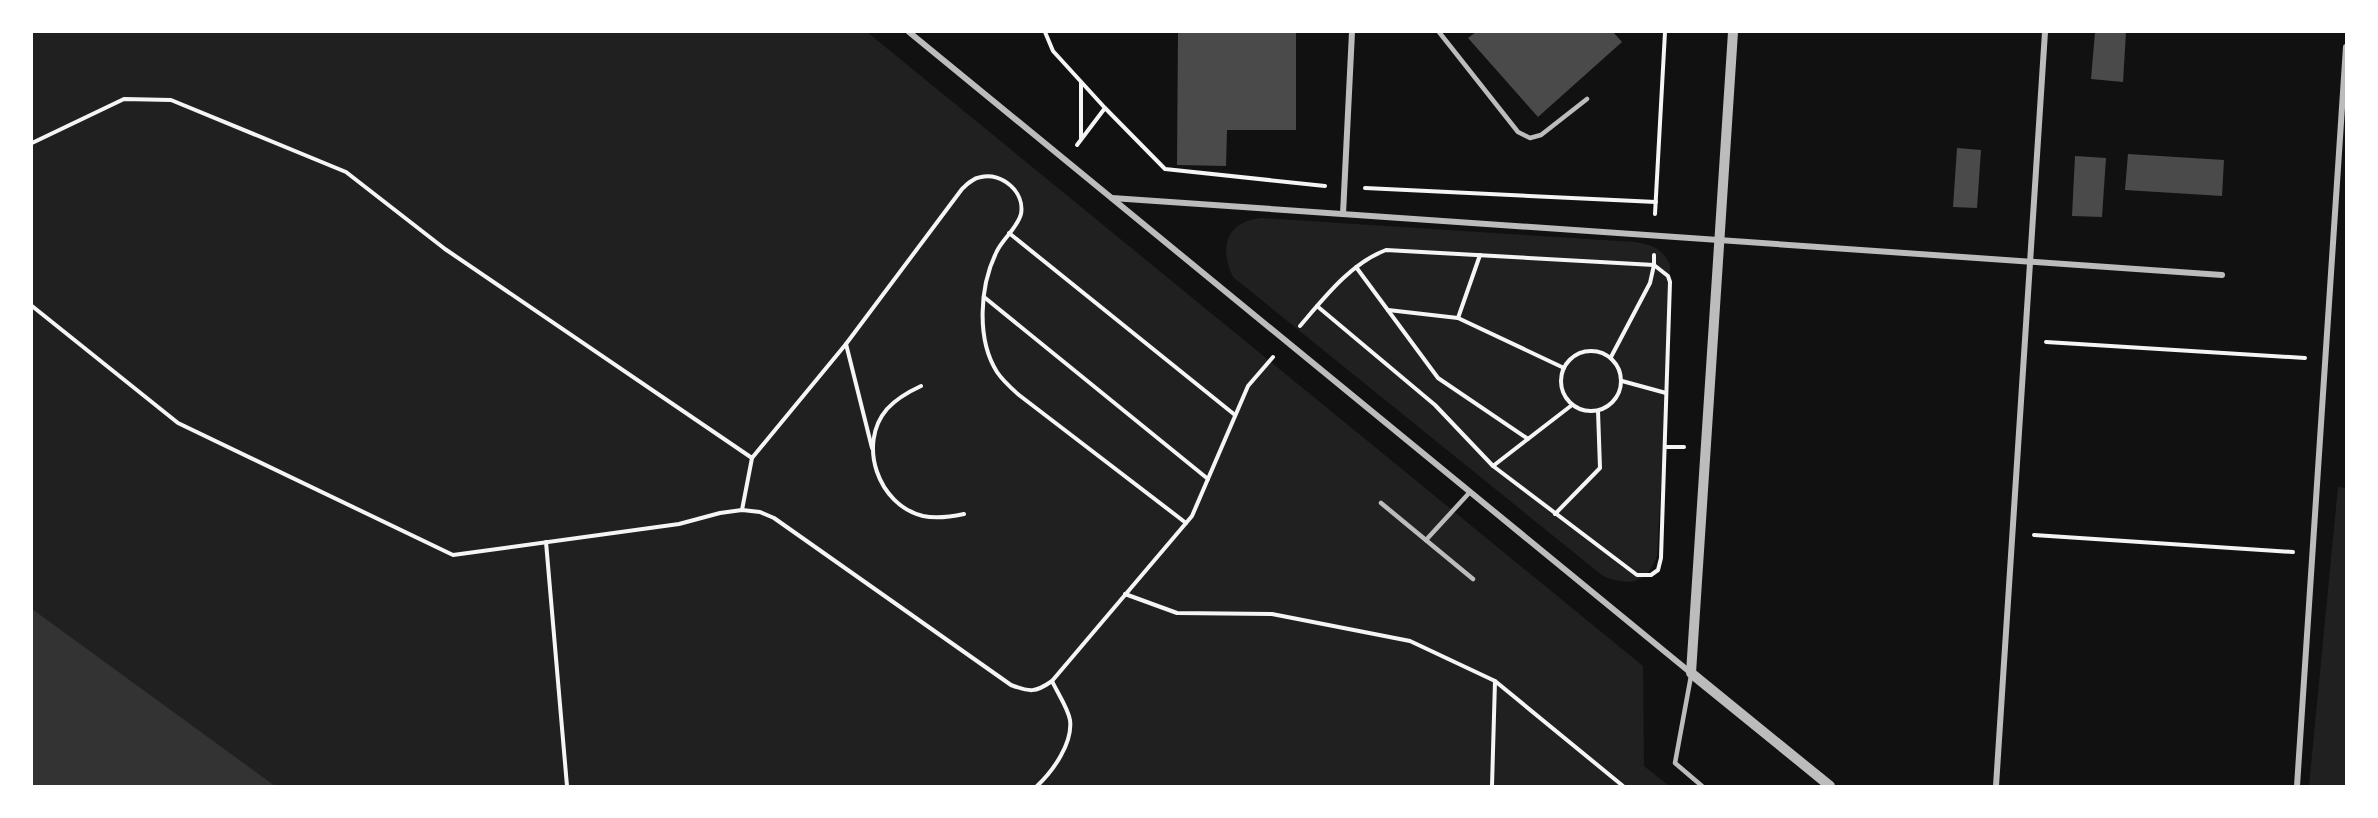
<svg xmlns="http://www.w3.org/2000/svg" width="2378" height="818" font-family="'Sofia Sans Condensed',sans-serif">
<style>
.green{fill:#202020}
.water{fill:#333}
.building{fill:#4a4a4a}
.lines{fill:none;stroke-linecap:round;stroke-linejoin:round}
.path{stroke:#f5f5f5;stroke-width:4}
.service{stroke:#bcbcbc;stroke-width:4.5}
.minor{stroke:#bcbcbc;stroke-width:6}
.tertiary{stroke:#bcbcbc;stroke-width:10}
</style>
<rect width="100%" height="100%" fill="#111"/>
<!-- green -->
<g class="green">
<path d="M32 32H867L1643 666 1644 766 1669 786H32Z"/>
<path d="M1261 218 1635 242C1653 245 1663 249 1670 265L1666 393 1657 556C1646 585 1629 586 1603 576L1233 277C1219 247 1226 222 1261 218Z"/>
<path d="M2338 487 2346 488V786H2309Z"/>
</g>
<!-- water -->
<path class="water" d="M32 609 275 786H32Z"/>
<!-- building -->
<g class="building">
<path d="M1178 32H1296V130H1227L1226 166 1177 165Z"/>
<path d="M1476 32H1613L1622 42 1538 117 1468 38Z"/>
<path d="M2095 32H2126L2123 82 2091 79Z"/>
<path d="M1957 148 1981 150 1977 208 1953 207Z"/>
<path d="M2128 154 2224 160 2222 196 2125 190Z"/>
<path d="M2075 156 2106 158 2102 217 2072 216Z"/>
</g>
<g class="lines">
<!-- path -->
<g class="path">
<path d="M1045 32 1053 51 1105 108 1165 169 1325 186"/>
<path d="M1081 83V138"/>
<path d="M32 143 124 99 171 100 346 172 445 249 752 458 846 344 962 189C967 184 973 178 981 177 1002 172 1025 192 1021 214 1017 229 1002 239 996 253 980 286 976 339 997 372 1003 381 1011 388 1019 395L1186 523"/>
<path d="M1077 145 1105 108"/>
<path d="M1365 188 1656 202"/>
<path d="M1655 214 1665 32"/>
<path d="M1009 233 1235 415"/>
<path d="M1356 267 1438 378 1528 439"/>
<path d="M984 297 1208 479"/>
<path d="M32 306 178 423 453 555 679 524 720 513 742 510 760 512 774 518 1011 685C1030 692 1035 693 1052 681L1192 516 1248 386 1273 357"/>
<path d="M1317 306 1435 405 1493 466 1637 575H1651L1658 570 1661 558 1670 282 1668 276 1654 265 1650 283 1611 357"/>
<path d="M1388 310 1458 318 1564 368"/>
<path d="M1458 318 1480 255"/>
<path d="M1300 326C1324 298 1351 263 1386 250L1654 265V255"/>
<path d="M2046 342 2305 358"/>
<path d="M846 344 872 448"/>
<circle cx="1591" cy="381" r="30"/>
<path d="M1622 381 1666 393"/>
<path d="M921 386C908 392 897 398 887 409 857 444 878 505 923 516 937 519 950 517 964 514"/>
<path d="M1665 447H1684"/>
<path d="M1493 466 1572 405"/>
<path d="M742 510 752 458"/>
<path d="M1555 514 1600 468 1598 411"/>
<path d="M2034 535 2293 552"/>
<path d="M546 542 567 786"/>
<path d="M1125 594 1177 613 1272 614 1410 641 1495 681"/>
<path d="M1037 786C1053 771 1073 743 1070 720 1068 708 1057 692 1052 681"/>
<path d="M1492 786 1495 681 1623 786"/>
</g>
<!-- service -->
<g class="service">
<path d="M1439 32 1518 132 1530 138 1541 135 1587 99"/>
<path d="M1381 503 1473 579"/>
<path d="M1426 540 1470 492"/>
<path d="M1691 676 1675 763 1702 786"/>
</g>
<!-- minor -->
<g class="minor">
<path d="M909 32 1691 673"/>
<path d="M1112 198 2222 275"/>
<path d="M1343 214 1352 32"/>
<path d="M1996 786 2045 32"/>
<path d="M2297 786 2346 47"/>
</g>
<!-- tertiary -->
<path class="tertiary" d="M1733 32 1691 673 1830 786"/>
</g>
<!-- border -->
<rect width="2378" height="818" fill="none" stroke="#ffffff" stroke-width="66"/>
</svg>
